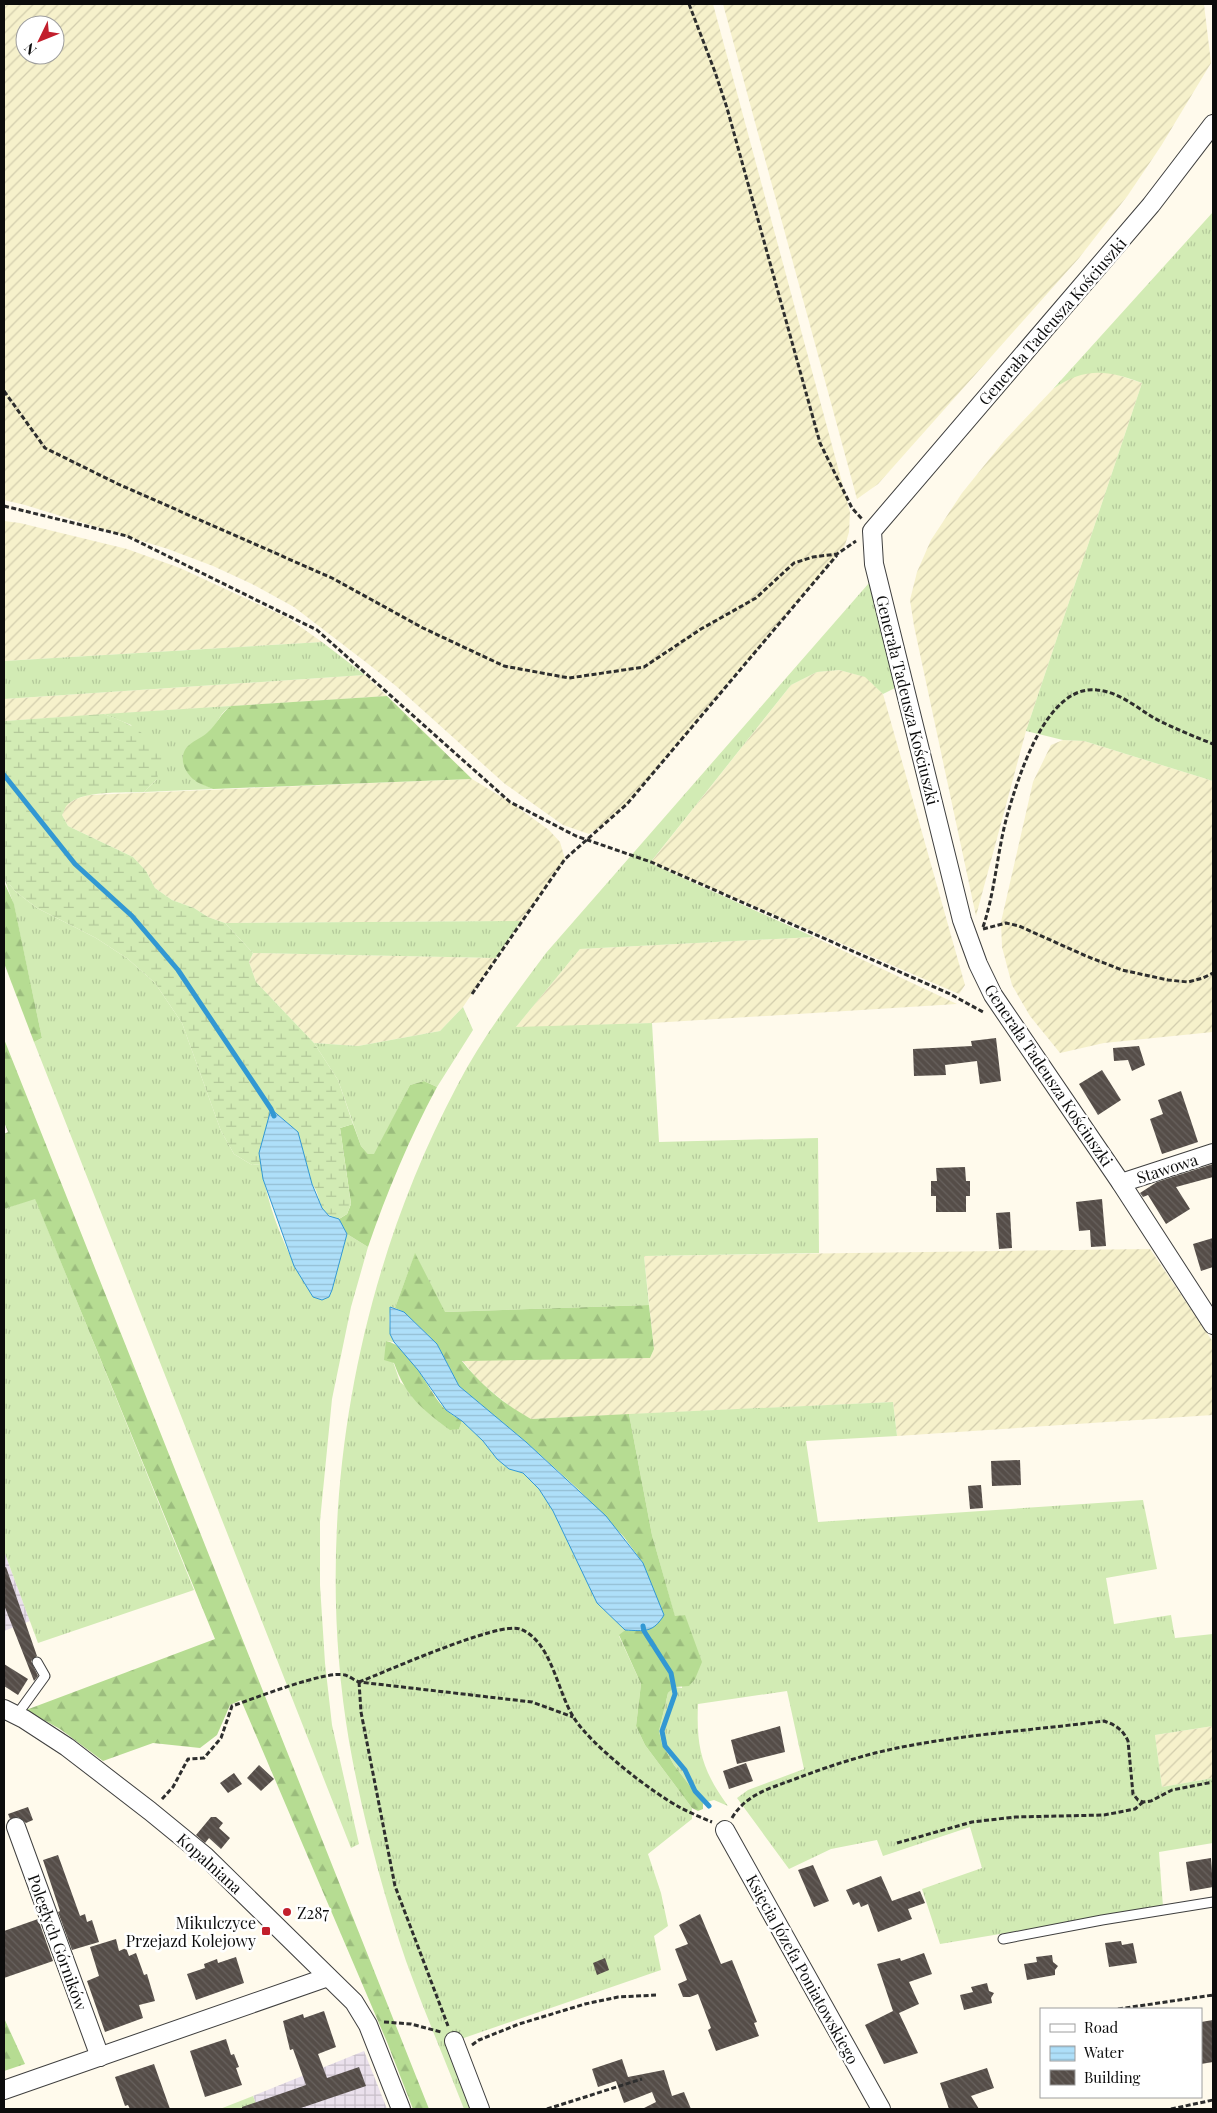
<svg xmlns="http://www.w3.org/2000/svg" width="1217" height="2113" font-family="'Playfair Display',serif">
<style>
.industrial{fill:url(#industrial-grid)}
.farmland{fill:url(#farmland-furrows);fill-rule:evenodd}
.grass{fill:url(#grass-tufts)}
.forest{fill:url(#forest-firs)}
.wetland{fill:url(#wetland-marsh)}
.water{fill:url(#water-rules);stroke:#3298d3}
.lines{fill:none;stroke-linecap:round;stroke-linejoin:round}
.stream{stroke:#3298d3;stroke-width:5}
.building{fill:url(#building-back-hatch)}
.service-casing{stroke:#3f3f3f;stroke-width:11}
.minor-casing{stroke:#3f3f3f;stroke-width:20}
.path{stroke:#2e2e2e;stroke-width:3;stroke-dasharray:5 2.5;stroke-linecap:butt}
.service{stroke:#fff;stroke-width:9}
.minor{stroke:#fff;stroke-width:18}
.poi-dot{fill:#c21f2c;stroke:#fff;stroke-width:2}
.labels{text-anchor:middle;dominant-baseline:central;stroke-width:5;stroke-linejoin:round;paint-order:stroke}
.street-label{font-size:16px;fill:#0c0c0c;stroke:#fff}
.poi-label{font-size:16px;fill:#0c0c0c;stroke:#fff;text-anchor:start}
</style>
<defs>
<pattern id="industrial-grid" width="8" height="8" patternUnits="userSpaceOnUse" patternTransform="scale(1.25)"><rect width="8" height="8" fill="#eae0ec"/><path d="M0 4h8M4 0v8" fill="none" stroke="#c8bfc9"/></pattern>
<pattern id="farmland-furrows" width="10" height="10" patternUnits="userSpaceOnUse" patternTransform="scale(1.25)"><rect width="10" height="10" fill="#f6f1cb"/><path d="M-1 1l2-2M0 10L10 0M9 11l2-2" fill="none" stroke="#d2cdad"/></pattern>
<pattern id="grass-tufts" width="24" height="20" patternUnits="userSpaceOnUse" patternTransform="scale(1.25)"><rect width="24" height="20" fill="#d2ebb4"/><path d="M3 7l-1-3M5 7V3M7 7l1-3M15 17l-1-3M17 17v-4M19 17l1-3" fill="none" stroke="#b3c89a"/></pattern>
<pattern id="forest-firs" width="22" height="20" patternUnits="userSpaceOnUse" patternTransform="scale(1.25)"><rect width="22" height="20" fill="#b6dc92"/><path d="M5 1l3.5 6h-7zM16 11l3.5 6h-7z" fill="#9bbc7d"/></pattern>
<pattern id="wetland-marsh" width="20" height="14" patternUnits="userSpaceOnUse" patternTransform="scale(1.25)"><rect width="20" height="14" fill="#d2ebb4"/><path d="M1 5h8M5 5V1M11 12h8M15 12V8" fill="none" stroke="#b3c89a"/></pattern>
<pattern id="water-rules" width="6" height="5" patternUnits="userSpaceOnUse" patternTransform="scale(1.25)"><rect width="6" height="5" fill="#aedff9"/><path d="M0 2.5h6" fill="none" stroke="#94bed4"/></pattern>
<pattern id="building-back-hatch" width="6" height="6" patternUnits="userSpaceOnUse" patternTransform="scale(1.25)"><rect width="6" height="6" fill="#554d48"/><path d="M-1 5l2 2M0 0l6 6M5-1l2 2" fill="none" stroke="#68625e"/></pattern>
</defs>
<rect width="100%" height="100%" fill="#fffaec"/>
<!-- industrial -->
<g class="industrial">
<path d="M4 1551 30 1621 4 1631Z"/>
<path d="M364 2051 387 2109H258L253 2096Z"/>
</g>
<!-- farmland -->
<g class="farmland">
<path d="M4 4H713L850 512 849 532 845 545 627 804 604 824 589 834 563 825 505 784 396 686 367 663 294 607 252 584 213 566 168 549 25 505 4 500ZM25 25H55V55H25Z"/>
<path d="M723 4H1204L1211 63 1161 146 1128 195 1079 258 878 484 857 499Z"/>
<path d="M1088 372H1109L1142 383 1026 731 976 916 914 626 910 600 917 572 931 540 962 493 1004 441 1053 389 1068 378Z"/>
<path d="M4 521 20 523 127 549 180 568 288 618 322 642 4 661Z"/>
<path d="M839 670 866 677 883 694 965 985 959 994 651 862 791 685 817 672Z"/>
<path d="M365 675 387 696 4 721V699Z"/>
<path d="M1063 740 1084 741 1213 781V1032L1104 1043 1060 1053 1030 1016 1012 985 1002 947 1001 922 1033 782 1051 745Z"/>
<path d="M472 779 510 802 549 830 560 842 565 859 521 921 225 923 208 917 194 908 172 900 155 888 146 871 133 857 68 826 62 815 66 805 76 799 89 795Z"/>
<path d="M814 937 957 1004 652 1023 515 1028 580 949Z"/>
<path d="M253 953 496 958 463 1007 440 1031 358 1046 314 1043 256 982 249 962Z"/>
<path d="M1150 1249 1213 1342V1415L897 1436 893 1402 531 1419 516 1411 496 1395 477 1379 462 1360 650 1358 654 1349 644 1256Z"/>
<path d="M1213 1726V1778L1162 1787 1155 1735Z"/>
</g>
<!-- grass -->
<g class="grass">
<path d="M1213 212V781L1084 741 1063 740 1026 731 1142 383C1107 370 1085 367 1053 389Z"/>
<path d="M869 583 895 688 883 694 865 677 839 670 817 672 791 685 650 863 814 937 580 949 516 1027 652 1023 659 1142 818 1138 819 1253 644 1256 649 1305 444 1312 415 1254 395 1308 391 1307C388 1319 389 1331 394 1342L386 1341 400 1382 459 1429 462 1421 483 1441 497 1459 509 1469 523 1473 539 1489 553 1511 597 1603 625 1630 619 1636 641 1684 636 1726 645 1745 692 1808V1819L648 1854 661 1893 668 1926 654 1936 661 1970 458 2040 476 2109H464C445 2060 424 2011 406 1961 382 1890 362 1815 349 1741 312 1522 353 1282 457 1086 481 1039 514 996 546 953Z"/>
<path d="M322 642 365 675 4 699V661Z"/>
<path d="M231 706C220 714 222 715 215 725 209 734 198 740 188 746L194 780 213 789 144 792 157 779 131 725 104 714Z"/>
<path d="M4 878 16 892 37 908 96 938 128 959 155 983 182 1023 221 1131 234 1154 252 1165 261 1164C268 1211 288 1257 313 1297H329L347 1234 368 1247 351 1307 332 1399 320 1521V1585L325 1663 332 1725 359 1844 351 1848 34 1042 42 1038 14 905Z"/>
<path d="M521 921 496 958 253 953 225 923Z"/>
<path d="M463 1007 473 1030 437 1087 424 1081 410 1085 375 1154H368L361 1146 338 1080 314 1043 358 1046 440 1031Z"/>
<path d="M35 1198 194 1590 38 1643 4 1551V1209Z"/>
<path d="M893 1402 897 1436 806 1441 818 1522 1143 1500 1157 1569 1106 1578 1114 1624 1171 1615 1175 1638 1213 1634V1726L1155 1735 1162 1787 1213 1778V1843L1159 1852 1163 1907 940 1944 922 1889 982 1868 970 1827 883 1856 877 1840 831 1849 789 1869 737 1798 748 1790 804 1769 787 1691 698 1704C696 1748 702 1770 728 1806L714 1800 703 1803 674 1765 662 1744 659 1731 668 1693 675 1687 682 1688 685 1615 675 1617 652 1535 629 1414Z"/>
<path d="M253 2096 258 2109H220Z"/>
</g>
<!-- forest -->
<g class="forest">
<path d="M387 696 472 779 213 789C207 786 198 784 193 779 183 770 178 755 189 745 195 740 203 737 208 732 218 723 220 714 231 706Z"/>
<path d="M4 882 14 904 42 1038 34 1042 4 963Z"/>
<path d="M4 1039 429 2109H413L387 2042 241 1700 230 1705 217 1735 200 1748 153 1743 103 1761 60 1729 26 1710 215 1639 35 1199 4 1209V1134L8 1132 4 1122Z"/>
<path d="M424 1081 437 1087C409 1139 387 1192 368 1247L347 1234 339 1219 347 1214 351 1204 340 1128 353 1124 361 1146 368 1154H374L410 1085Z"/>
<path d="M415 1253 445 1312 649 1305 654 1349 650 1358 462 1361C480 1384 505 1405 531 1419L629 1414 652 1535 675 1616 685 1615 702 1662 695 1679 689 1686 675 1687 668 1693 659 1731 662 1744 674 1765 703 1803V1809L698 1811 692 1808 645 1745 636 1726 641 1684 619 1635 625 1630 644 1631 643 1563 624 1537 578 1489 526 1442 459 1386 437 1344 404 1312 395 1308Z"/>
<path d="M386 1341C411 1345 428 1393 446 1410 451 1414 457 1418 462 1421L459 1429 450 1430C422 1409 406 1397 394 1363L384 1360Z"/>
<path d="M4 2018 25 2064 4 2071Z"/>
</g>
<!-- wetland -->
<path class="wetland" d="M104 714C133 725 144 730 162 757L157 779 144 792C124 793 82 790 67 805 65 807 64 812 62 815L68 826 133 857 146 871 155 888 172 900 194 908 208 917 225 923 253 953 249 962 256 982 314 1043 338 1080 353 1124 340 1128 351 1204 347 1214 339 1219C313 1212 324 1196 311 1183 303 1175 271 1160 259 1153L261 1164 252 1165 234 1154 221 1131 182 1023 155 983 128 959 96 938 37 908 16 892 4 878V721Z"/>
<!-- water -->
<g class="water">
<path d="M271 1109 298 1132 312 1184 322 1208 329 1216 339 1219 347 1234 332 1290 329 1297 322 1300 313 1297 294 1266 263 1179 259 1153Z"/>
<path d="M390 1307 404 1312 437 1344 459 1386 526 1442 606 1516 643 1563 664 1615C653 1633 645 1631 625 1630L597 1603 553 1511 539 1489 523 1473 509 1469 497 1459 483 1441 462 1421 446 1410 418 1370 394 1342 390 1334Z"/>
</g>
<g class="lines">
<!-- stream -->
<g class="stream">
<path d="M4 775 75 864 132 916 178 970 271 1109 274 1116"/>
<path d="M643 1626 644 1631 671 1673 675 1694 662 1731 665 1746 685 1770 695 1791 709 1806"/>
</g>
</g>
<!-- building -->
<g class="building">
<path d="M996 1038 1001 1081 980 1084 977 1061 945 1065 946 1075 914 1076 913 1049 972 1046 971 1041Z"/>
<path d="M1139 1046 1145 1065 1132 1071 1128 1060 1114 1061 1113 1048Z"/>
<path d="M1102 1070 1121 1100 1098 1115 1079 1084Z"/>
<path d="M1181 1091 1198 1142 1162 1154 1150 1119 1163 1114 1158 1100Z"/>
<path d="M1213 1164V1177L1176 1187 1190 1209 1166 1224 1148 1195 1143 1197 1140 1193 1157 1182Z"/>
<path d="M965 1167 966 1181H970V1196H966V1212H936V1196H931V1181H937L936 1168Z"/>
<path d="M1102 1199 1106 1246 1091 1247 1090 1230 1079 1231 1076 1202Z"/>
<path d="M1010 1212 1012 1248 999 1249 996 1213Z"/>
<path d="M1213 1238V1267L1201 1271 1193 1244Z"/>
<path d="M1020 1460 1021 1485 992 1486 991 1461Z"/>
<path d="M981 1485 983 1508 970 1509 968 1486Z"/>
<path d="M6 1567 37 1656 31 1661 38 1676 34 1681 4 1605V1568Z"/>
<path d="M4 1664 28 1679 18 1695 4 1686Z"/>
<path d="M780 1726 785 1752 737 1764 731 1740Z"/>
<path d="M746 1763 753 1781 729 1789 723 1771Z"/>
<path d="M259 1765 274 1779 261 1791 247 1778Z"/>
<path d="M234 1773 242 1784 228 1793 220 1783Z"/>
<path d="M28 1807 33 1820 26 1823 18 1817 10 1819 8 1814Z"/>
<path d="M211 1817H216L223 1823 219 1828 230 1838 221 1849 209 1838 205 1843 196 1835Z"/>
<path d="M58 1855 80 1916 85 1914 87 1922 92 1920 99 1942 72 1950 58 1912 60 1911 43 1860Z"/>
<path d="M1211 1858 1213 1887 1190 1891 1186 1862Z"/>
<path d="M813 1865 829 1901 814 1907 798 1870Z"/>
<path d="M881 1876 892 1901 920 1891 925 1903 908 1909 912 1919 878 1932 868 1904 861 1907 859 1902 853 1905 846 1890Z"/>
<path d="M700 1914 721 1964 732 1960 757 2022 754 2023 759 2036 716 2051 708 2030 711 2028 698 1994 690 1997H683L678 1984 687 1980 675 1949 688 1944 679 1925Z"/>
<path d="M38 1919 53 1961 4 1978V1931Z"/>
<path d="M116 1939 119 1951 126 1948 129 1956 136 1953 144 1975 147 1974 155 2001 139 2005 143 2018 105 2032 87 1981 99 1976 90 1947Z"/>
<path d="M1121 1941 1122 1945 1133 1943 1137 1963 1109 1967 1105 1943Z"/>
<path d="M924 1953 932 1974 909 1982 919 2004 899 2013 918 2053 884 2064 865 2025 893 2011 877 1964 900 1958 901 1961Z"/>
<path d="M1052 1955 1053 1962 1058 1966 1055 1970V1975L1027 1980 1024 1964 1037 1962 1036 1957Z"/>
<path d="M236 1957 244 1983 196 2000 187 1974 205 1968 204 1964 217 1959 218 1963Z"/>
<path d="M605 1958 609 1970 597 1975 593 1963Z"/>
<path d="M987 1983 989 1991 994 1993 991 1998 992 2003 964 2010 960 1995 973 1992 971 1987Z"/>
<path d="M324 2011 336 2047 318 2054 327 2078 359 2067 366 2086 298 2109H242V2107L306 2085 293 2049 290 2050 283 2021 303 2014 304 2018Z"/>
<path d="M1213 2020V2062L1201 2064V2022Z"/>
<path d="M226 2039 231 2055 234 2054 239 2067 236 2068 242 2085 205 2097 190 2051Z"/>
<path d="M622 2059 628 2077 664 2070 672 2096 684 2092 691 2109H642L656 2102 652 2092 624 2103 616 2081 598 2087 592 2069Z"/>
<path d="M154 2064 170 2109H130L128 2105 125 2106 115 2077Z"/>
<path d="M987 2068 994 2088 971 2096 979 2109H949L940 2083Z"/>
</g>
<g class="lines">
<!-- service casing -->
<g class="service-casing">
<g id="service">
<path d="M16 1716 45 1676 37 1662"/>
<path d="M1003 1939 1102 1920 1213 1902"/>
</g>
</g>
<!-- minor casing -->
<g class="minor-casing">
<g id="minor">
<path d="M1213 124 1151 205 872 531 874 564 962 920 978 964 993 995 1121 1183 1213 1325"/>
<path d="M1121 1183 1213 1153"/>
<path d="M4 1709 24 1719 67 1747 150 1811 205 1856 354 2002 368 2025 401 2109"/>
<path d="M16 1827 100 2057"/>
<path d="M725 1830 881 2109"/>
<path d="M454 2041 480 2109"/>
<path d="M4 2090 328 1977"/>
</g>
</g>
<!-- path -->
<g class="path">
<path d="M689 4 715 72 727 108 820 443 852 508 863 520"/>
<path d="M4 391 45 448 118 484 332 578 423 628 504 666 569 678 644 667 701 629 756 598 794 563 813 557 837 554 856 541"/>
<path d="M4 506 127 536 317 630 510 802 576 836 651 862 950 994 983 1012"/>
<path d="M983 927C995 892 997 853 1007 816 1018 778 1046 684 1097 690 1119 692 1136 707 1154 718 1173 728 1193 736 1213 744"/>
<path d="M983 929 1006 923 1019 926 1086 956 1122 970 1168 980 1188 982 1203 978 1213 973"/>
<path d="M472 994 565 859 627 804 837 555"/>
<path d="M359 1682C385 1672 499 1621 520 1629 552 1641 557 1692 574 1718 592 1746 651 1792 681 1808 691 1813 702 1818 712 1822"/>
<path d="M359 1682 361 1712 395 1886 448 2026"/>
<path d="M162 1799 173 1787 188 1759 204 1758 221 1738 232 1706C253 1699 326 1670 345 1675 349 1676 354 1680 359 1682L532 1702 573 1717"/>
<path d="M732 1818C746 1794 771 1788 795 1779 821 1769 848 1760 875 1753 949 1735 1028 1731 1104 1721 1116 1725 1123 1730 1128 1741L1133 1794 1138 1800 1143 1802 1151 1801 1172 1790 1213 1782"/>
<path d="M897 1843 972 1822 1015 1817 1104 1815 1135 1809 1143 1802"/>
<path d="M1118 2009 1213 1995"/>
<path d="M384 2022 411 2024 441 2032"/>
<path d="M472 2045 479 2040 519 2024 585 2004 618 1997 656 1995"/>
<path d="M547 2109 642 2079"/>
<path d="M1171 2109 1213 2100"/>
</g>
<!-- service -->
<use href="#service" class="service"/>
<!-- minor -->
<use href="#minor" class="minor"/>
</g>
<!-- markers -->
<g class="poi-dot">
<circle cx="287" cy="1912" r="5"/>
<rect x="261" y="1926" width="10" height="10" rx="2.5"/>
</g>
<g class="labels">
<!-- street labels -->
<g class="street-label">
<text transform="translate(1052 321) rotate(-49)">Generała Tadeusza Kościuszki</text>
<text transform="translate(908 700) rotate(76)">Generała Tadeusza Kościuszki</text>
<text transform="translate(1049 1075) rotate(56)">Generała Tadeusza Kościuszki</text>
<text transform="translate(1167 1168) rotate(-18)">Stawowa</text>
<text transform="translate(210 1863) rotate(42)">Kopalniana</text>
<text transform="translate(58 1942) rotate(70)">Poległych Górników</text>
<text transform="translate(803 1969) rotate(61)">Księcia Józefa Poniatowskiego</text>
</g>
<!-- poi labels -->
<g class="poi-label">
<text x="297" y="1912">Z287</text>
<text x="256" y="1922" text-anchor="end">Mikulczyce<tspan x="256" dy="18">Przejazd Kolejowy</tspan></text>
</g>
</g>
<!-- border -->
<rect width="1217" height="2113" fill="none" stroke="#0c0c0c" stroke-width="10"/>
<!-- legend -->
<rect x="1040" y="2008" width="162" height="90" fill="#ffffff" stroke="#9e9e9e"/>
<rect x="1050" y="2024" width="25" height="8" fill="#ffffff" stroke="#9e9e9e"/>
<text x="1084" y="2033" font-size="15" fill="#0c0c0c">Road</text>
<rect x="1050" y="2046" width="25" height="15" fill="url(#water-rules)" stroke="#9e9e9e"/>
<text x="1084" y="2058" font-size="15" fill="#0c0c0c">Water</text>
<rect x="1050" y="2070" width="25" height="15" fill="url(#building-back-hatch)" stroke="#9e9e9e"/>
<text x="1084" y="2083" font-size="15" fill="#0c0c0c">Building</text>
<!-- north arrow -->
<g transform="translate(40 40) rotate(227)"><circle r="24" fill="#ffffff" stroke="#9e9e9e"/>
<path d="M0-4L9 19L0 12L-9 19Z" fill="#c21f2c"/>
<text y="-8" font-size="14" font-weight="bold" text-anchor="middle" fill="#0c0c0c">N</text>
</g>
</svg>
